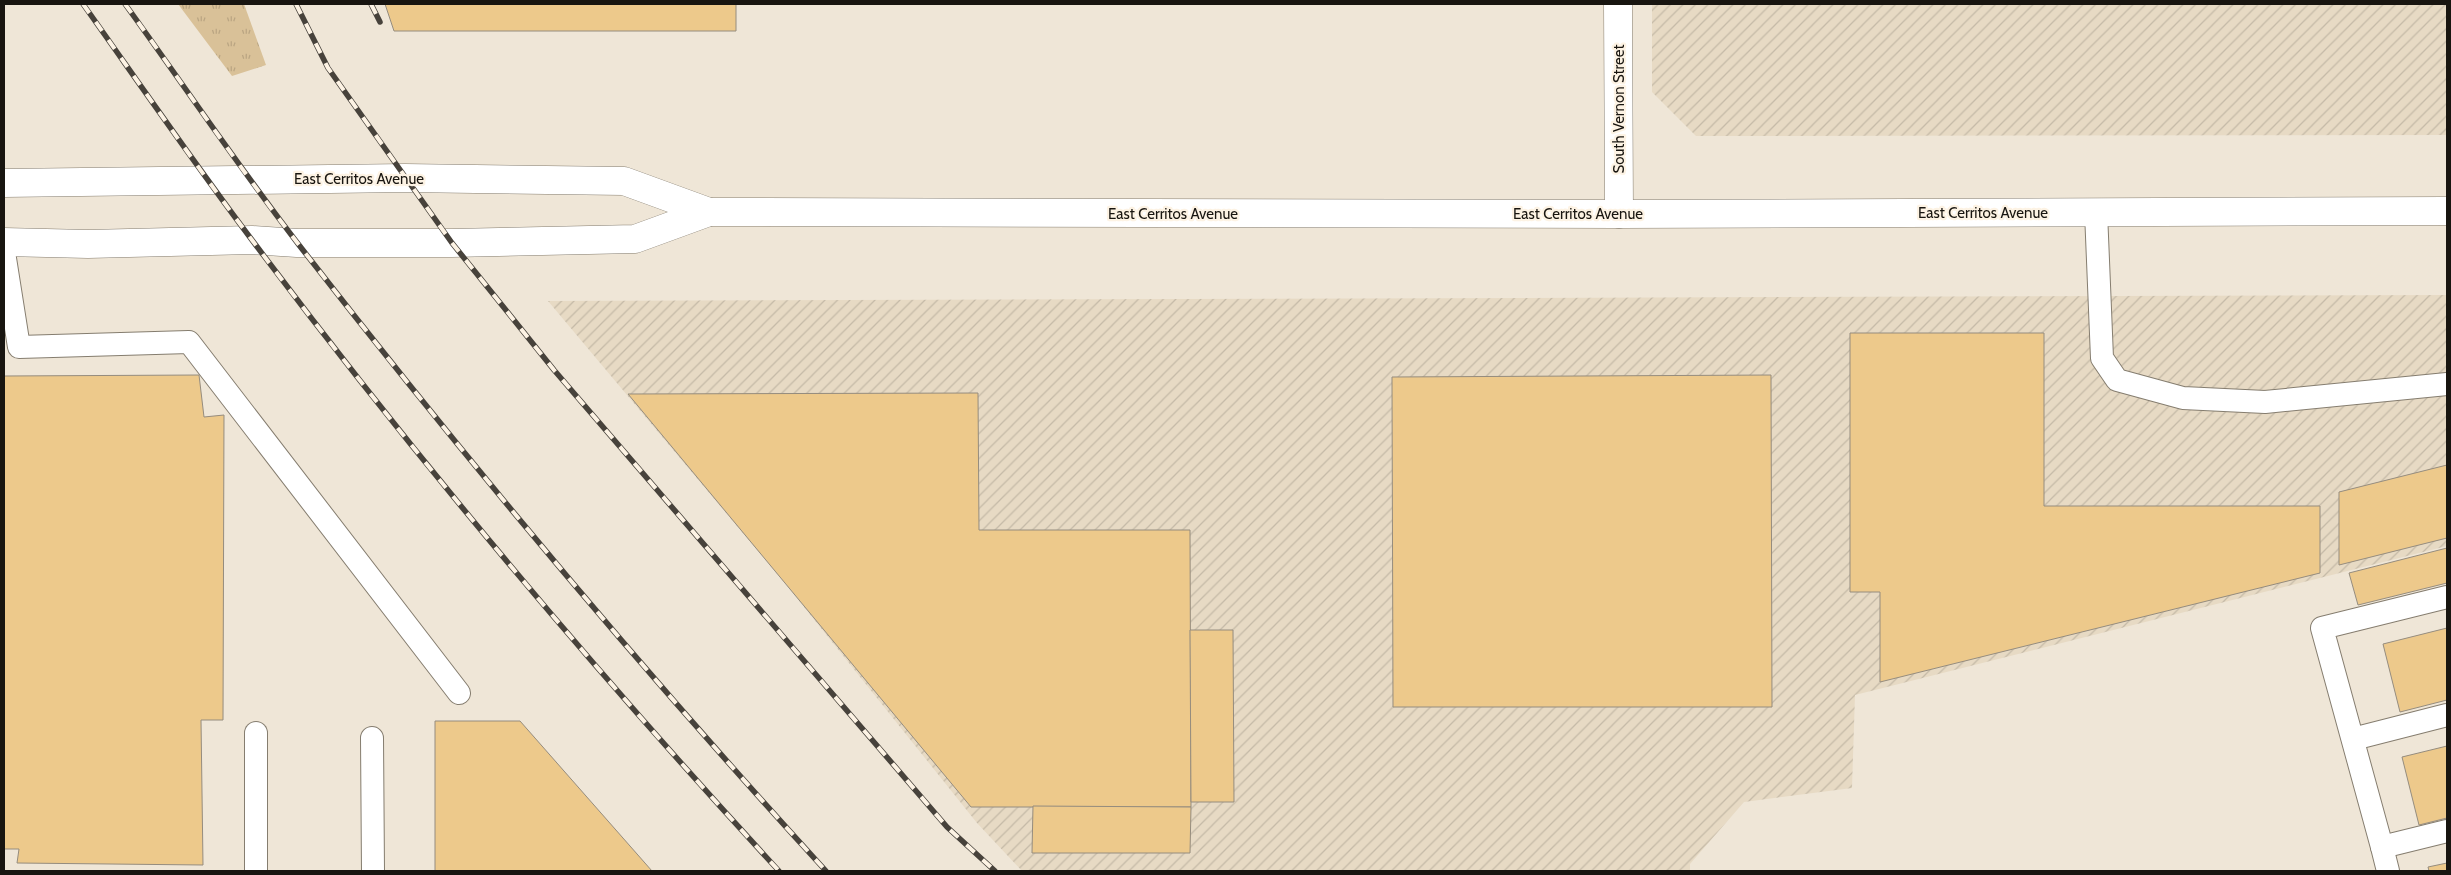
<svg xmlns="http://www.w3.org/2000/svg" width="2451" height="875" font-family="Cabin,sans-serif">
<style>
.industrial{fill:url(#industrial-furrows)}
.grass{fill:url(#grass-tufts)}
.building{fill:#edc98b;stroke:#958c7e}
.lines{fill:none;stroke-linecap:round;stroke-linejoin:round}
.lane-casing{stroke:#857d6f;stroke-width:24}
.street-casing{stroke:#857d6f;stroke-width:29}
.secondary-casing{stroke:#857d6f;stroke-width:29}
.lane{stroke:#fff;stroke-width:22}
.street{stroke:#fff;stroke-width:28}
.secondary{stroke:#fff;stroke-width:28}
.rail-casing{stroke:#47423b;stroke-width:5.5}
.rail{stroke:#fdf3e4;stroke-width:4;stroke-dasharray:11;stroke-linecap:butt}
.labels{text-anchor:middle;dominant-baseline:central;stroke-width:4.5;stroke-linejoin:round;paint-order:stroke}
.street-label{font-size:15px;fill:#181510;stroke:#fdf3e4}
</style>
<defs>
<pattern id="industrial-furrows" width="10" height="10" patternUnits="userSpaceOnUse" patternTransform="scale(1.25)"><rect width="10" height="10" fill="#e7dac4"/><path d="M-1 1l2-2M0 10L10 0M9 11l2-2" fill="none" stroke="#c5baa7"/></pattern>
<pattern id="grass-tufts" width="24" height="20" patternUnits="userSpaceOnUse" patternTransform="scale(1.25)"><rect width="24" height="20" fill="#d9c198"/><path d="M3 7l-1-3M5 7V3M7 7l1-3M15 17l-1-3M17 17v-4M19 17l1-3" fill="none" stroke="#baa582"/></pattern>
</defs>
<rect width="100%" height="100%" fill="#efe6d7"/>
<!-- industrial -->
<g class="industrial">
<path d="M1652 4H2447V135L1696 136 1652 92Z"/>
<path d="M2447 295V546L1855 695 1852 788 1744 802 1690 864V871H1022L977 823 784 582 548 301Z"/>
</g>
<!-- grass -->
<path class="grass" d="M178 4H244L266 65 232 76Z"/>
<!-- building -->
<g class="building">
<path d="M385 4H736V31H394Z"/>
<path d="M1850 333H2044V506H2320V573L1880 682V592H1850Z"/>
<path d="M199 375 204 417 224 415 223 720H201L203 865 17 863 19 849H4V376Z"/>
<path d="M1771 375 1772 707H1393L1392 377Z"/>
<path d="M978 393 979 530H1190L1191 807H971L628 394Z"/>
<path d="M2447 465V538L2339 565V492Z"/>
<path d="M2447 548V583L2358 605 2349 573Z"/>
<path d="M2447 628V700L2400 712 2383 644Z"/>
<path d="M1190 630H1233L1234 802H1191Z"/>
<path d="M435 721H520L652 871H435Z"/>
<path d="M2447 746V818L2419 825 2402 757Z"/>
<path d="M1033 806 1191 807 1190 853H1032Z"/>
<path d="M2447 863V871H2429L2428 867Z"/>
</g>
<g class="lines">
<!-- lane casing -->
<g class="lane-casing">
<g id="lane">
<path d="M2096 212 2102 358 2117 380 2183 398 2265 402 2447 384"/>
<path d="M4 252 19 347 189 342 459 693"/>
<path d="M2447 597 2322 628 2382 847 2447 831"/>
<path d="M372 738 373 871"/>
<path d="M2353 739 2447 715"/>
<path d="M2382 847 2388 871"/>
<path d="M256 871V733"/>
</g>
</g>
<!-- street casing -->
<g class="street-casing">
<path id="street" d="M1618 4 1619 214"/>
</g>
<!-- secondary casing -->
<g class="secondary-casing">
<g id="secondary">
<path d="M4 183 405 178 624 181 709 212 1619 214 2447 211"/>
<path d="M4 242 88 244 252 240 297 243H452L635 239 709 212"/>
</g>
</g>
<!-- lane -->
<use href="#lane" class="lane"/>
<!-- street -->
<use href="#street" class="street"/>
<!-- secondary -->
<use href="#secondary" class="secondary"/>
<!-- rail casing -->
<g class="rail-casing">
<g id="rail">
<path d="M83 4C139 83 194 163 252 240 416 459 594 670 779 871"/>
<path d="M125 4C183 84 238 166 299 245 466 460 642 670 826 871"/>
<path d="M296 4 328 68 452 243 554 370 947 827 995 871"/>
<path d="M371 4 380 22"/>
</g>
</g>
<!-- rail -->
<use href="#rail" class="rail"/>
</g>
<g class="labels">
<!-- street labels -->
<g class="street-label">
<text transform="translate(1619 109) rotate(-90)">South Vernon Street</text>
<text x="359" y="179">East Cerritos Avenue</text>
<text x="1983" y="213">East Cerritos Avenue</text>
<text x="1173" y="214">East Cerritos Avenue</text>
<text x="1578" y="214">East Cerritos Avenue</text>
</g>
</g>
<!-- border -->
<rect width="2451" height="875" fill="none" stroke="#181510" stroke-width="10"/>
</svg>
